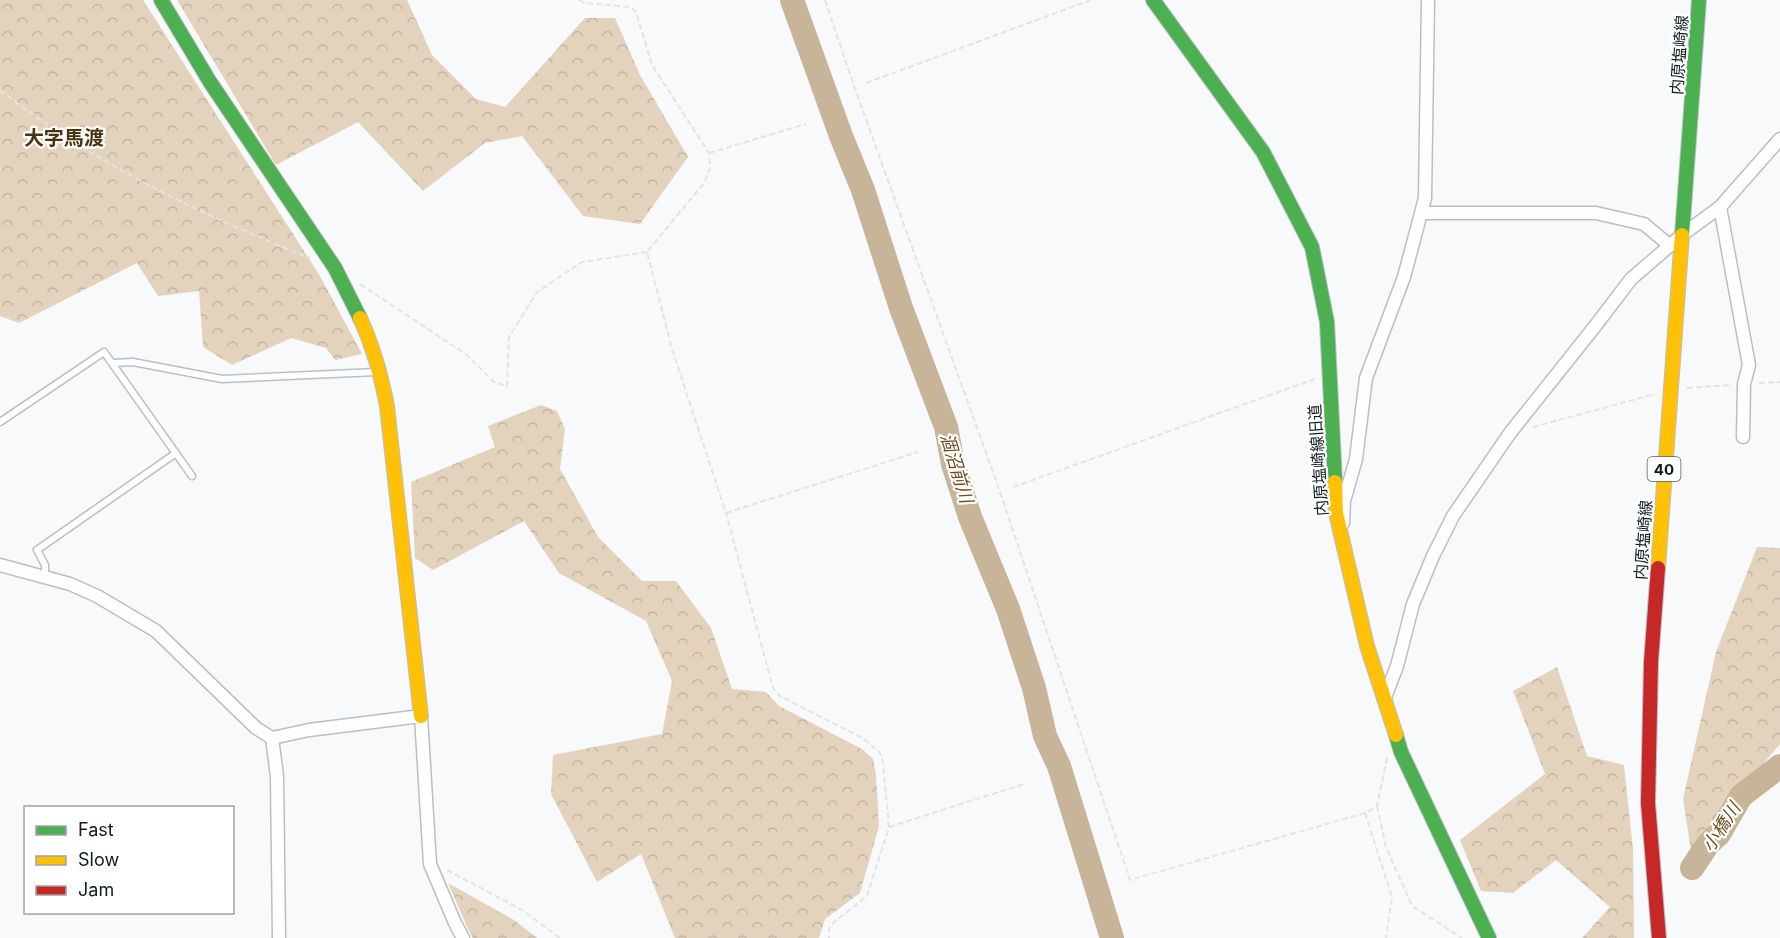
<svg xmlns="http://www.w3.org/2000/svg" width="1780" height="938" font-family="Inter,'Noto Sans JP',sans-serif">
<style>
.forest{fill:url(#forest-crowns)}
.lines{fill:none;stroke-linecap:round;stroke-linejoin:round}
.river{stroke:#c8b498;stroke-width:24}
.lane-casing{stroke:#babfc3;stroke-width:9}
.street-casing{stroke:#babfc3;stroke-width:15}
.fast-casing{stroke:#babfc3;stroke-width:16}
.slow-casing{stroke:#babfc3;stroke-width:16}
.jam-casing{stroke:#babfc3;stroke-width:16}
.path{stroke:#e2e3e4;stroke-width:2;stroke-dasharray:6 3;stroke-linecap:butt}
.lane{stroke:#fefefe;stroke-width:6}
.street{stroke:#fefefe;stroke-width:12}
.fast{stroke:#4caf50;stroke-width:14}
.slow{stroke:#ffc107;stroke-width:14}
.jam{stroke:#c62828;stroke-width:14}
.labels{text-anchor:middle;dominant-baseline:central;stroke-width:4.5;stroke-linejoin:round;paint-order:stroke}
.shield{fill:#fff;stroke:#585f62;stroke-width:1.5}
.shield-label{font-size:15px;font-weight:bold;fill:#111a1f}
.street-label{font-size:16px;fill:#111a1f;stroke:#fff}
.water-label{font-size:18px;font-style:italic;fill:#6d4d1d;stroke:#fff}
.quarter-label{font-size:20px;font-weight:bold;fill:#4a330f;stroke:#fff}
</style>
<defs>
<pattern id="forest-crowns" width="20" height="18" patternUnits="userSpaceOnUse" patternTransform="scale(1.5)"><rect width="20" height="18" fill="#e3d3bd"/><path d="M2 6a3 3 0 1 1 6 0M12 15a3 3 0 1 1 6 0" fill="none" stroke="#c2b5a2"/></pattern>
</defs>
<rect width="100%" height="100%" fill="#f7f9fb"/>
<!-- forest -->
<g class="forest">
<path d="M0 0H143L320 276 362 354 335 360 326 348 291 338 232 365 203 347 199 291 158 296 137 263 19 323 0 316Z"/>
<path d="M177 0H407L432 55 476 99 505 107 585 18H615L640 75 688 157 640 224 583 216 522 136 485 143 423 191 358 122 276 165Z"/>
<path d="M541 405 557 411 565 429 560 469 598 537 642 581H676L711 628 732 689 766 692 779 706 862 749 873 759 876 775 879 826 860 893 825 919 819 938H675L641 854 597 882 551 794 553 755 662 734 672 681 646 621 559 573 524 521 433 570 415 558 411 482 495 447 488 426Z"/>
<path d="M1757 547 1780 548V744L1691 850 1683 799 1716 652Z"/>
<path d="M1557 667 1587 756 1624 765 1633 849 1634 938H1582L1610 907 1556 860 1513 893 1481 891 1460 840 1545 774 1513 691Z"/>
<path d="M448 883 514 920 537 938H473L468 929Z"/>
</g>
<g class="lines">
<!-- river -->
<g class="river">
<path d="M792 0 841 136 863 190 901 308 946 427 953 464 970 517 1008 609 1034 688 1045 736 1059 766 1112 938"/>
<path d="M1692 868 1708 844 1719 834 1741 796 1780 766"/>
</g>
<!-- lane casing -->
<g class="lane-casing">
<g id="lane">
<path d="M113 363 133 362 222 379 377 372"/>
<path d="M0 422 104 352 192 476"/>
<path d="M45 576V565L37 550 176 453"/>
</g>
</g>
<!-- street casing -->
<g class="street-casing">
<g id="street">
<path d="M1720 207 1749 365 1744 384 1743 437"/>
<path d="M1422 213H1596L1644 224 1669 245"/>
<path d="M1343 523 1344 501 1356 459 1366 378 1404 277 1425 198 1428 0"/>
<path d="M0 565 70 584 97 596 156 631 256 728 272 738 309 730 421 716 430 864 455 923 463 938"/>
<path d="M1384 700 1397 666 1413 604 1433 556 1453 516 1510 433 1596 325 1631 279 1682 235 1720 207 1780 139"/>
<path d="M272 738 277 776 279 938"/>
</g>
</g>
<!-- fast casing -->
<g class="fast-casing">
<g id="fast">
<path d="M161 0 210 82 335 268 360 318"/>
<path d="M1153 0 1263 152 1312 247 1327 322 1335 482"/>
<path d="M1682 235 1699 0"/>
<path d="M1396 735 1401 752 1489 938"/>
</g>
</g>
<!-- slow casing -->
<g class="slow-casing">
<g id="slow">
<path d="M360 318C373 346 381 375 387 406L421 716"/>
<path d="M1335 482 1336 513 1367 646 1396 735"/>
<path d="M1658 568 1682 235"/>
</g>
</g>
<!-- jam casing -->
<g class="jam-casing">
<path id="jam" d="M1658 568 1651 662 1648 803 1659 938"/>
</g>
<!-- path -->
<g class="path">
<path d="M579 0 585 3 630 7 636 12 652 65 709 153 710 168 704 183 647 252 672 349 726 513 773 688 780 696 864 739 880 753 883 763 889 827 867 896 834 922 829 929V938"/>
<path d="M825 0 854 86 998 486 1130 880 1365 813 1377 806 1387 758"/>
<path d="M866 83 1091 0"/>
<path d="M0 90C90 161 203 216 310 258"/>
<path d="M709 153 806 124"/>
<path d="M360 284 467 355 494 382 507 386 509 337 537 292 582 262 647 252"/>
<path d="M1759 383 1780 382"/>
<path d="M1687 388 1732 385"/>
<path d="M1533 427 1655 394"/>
<path d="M1013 487 1315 379"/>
<path d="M726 513 918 452"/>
<path d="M1377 806 1386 847 1412 906 1462 938"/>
<path d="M1365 813 1392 897 1386 938"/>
<path d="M889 827 1027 783"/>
<path d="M447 870 522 910 560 938"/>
</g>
<!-- lane -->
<use href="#lane" class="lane"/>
<!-- street -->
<use href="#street" class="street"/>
<!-- fast -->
<use href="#fast" class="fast"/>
<!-- slow -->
<use href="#slow" class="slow"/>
<!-- jam -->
<use href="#jam" class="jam"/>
</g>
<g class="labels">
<!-- shield labels -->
<rect class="shield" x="1647.5" y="457" width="33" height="24" rx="4.5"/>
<g class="shield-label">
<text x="1664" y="469">40</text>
</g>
<!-- street labels -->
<g class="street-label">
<text transform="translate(1679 55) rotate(-86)">内原塩崎線</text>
<text transform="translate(1318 460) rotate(-94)">内原塩崎線旧道</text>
<text transform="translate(1643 540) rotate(-86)">内原塩崎線</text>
</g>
<!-- water labels -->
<g class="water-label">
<text transform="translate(957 468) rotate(73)">涸沼前川</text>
<text transform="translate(1721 827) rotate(-57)">小橋川</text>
</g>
<!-- quarter labels -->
<g class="quarter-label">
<text x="64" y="138">大字馬渡</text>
</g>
</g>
<!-- legend -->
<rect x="24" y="806" width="210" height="108" fill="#ffffff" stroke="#a0a3a5" stroke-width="1.5"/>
<rect x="36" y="826" width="30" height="9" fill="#4caf50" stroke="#a0a3a5" stroke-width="1.5"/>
<text x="78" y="836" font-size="18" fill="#111a1f">Fast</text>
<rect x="36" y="856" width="30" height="9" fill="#ffc107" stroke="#a0a3a5" stroke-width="1.5"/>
<text x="78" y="866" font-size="18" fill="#111a1f">Slow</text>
<rect x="36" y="886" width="30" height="9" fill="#c62828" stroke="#a0a3a5" stroke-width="1.5"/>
<text x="78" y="896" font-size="18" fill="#111a1f">Jam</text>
</svg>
